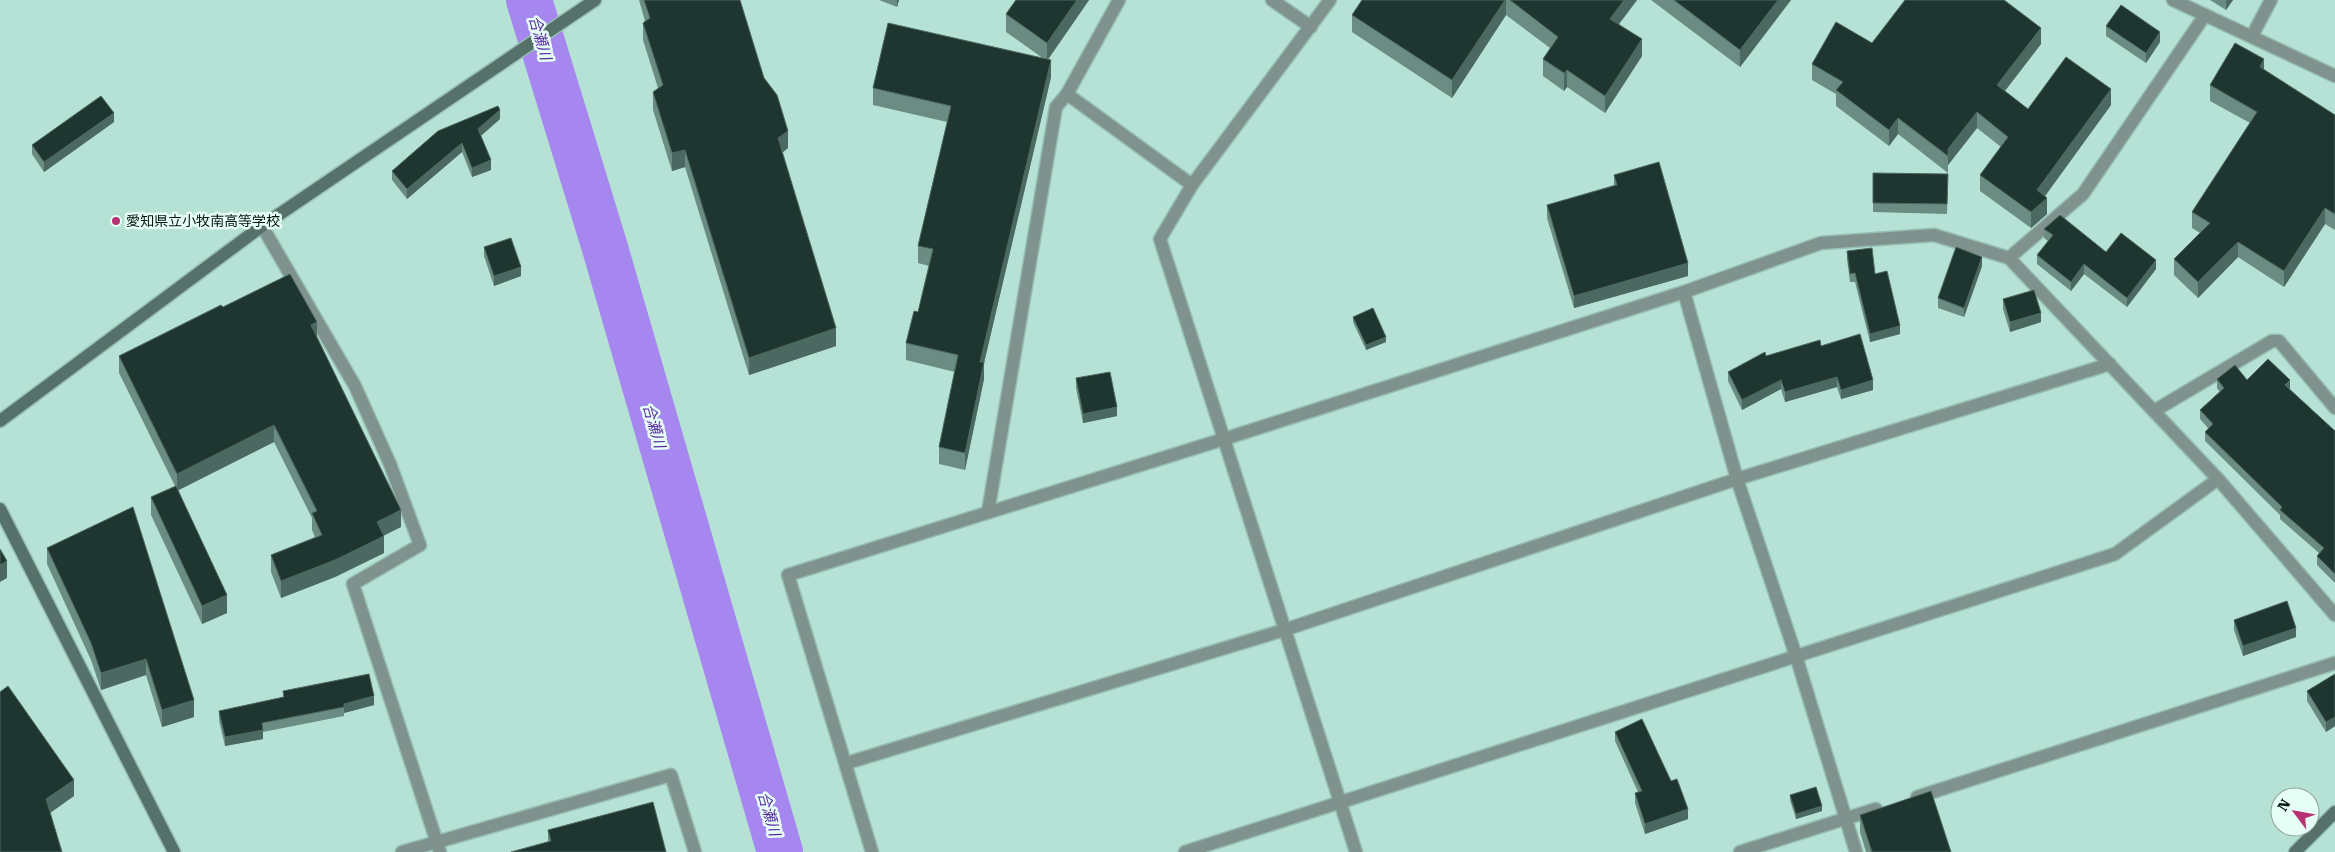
<svg xmlns="http://www.w3.org/2000/svg" width="2335" height="852" font-family="'Roboto Serif','Noto Sans JP',serif">
<style>
.lines{fill:none;stroke-linecap:round;stroke-linejoin:round}
.river{stroke:#a587ef;stroke-width:46}
.street-casing{stroke:#95bdb2;stroke-width:15}
.secondary-casing{stroke:#95bdb2;stroke-width:15}
.street{stroke:#80928d;stroke-width:12}
.secondary{stroke:#56716a;stroke-width:12}
.wall{fill:#6a8c82}
.shaded-wall{fill:#4c6961}
.building{fill:#1f352f;stroke:#4c6961}
.poi-dot{fill:#b73071;stroke:#e7fef7;stroke-width:2}
.labels{text-anchor:middle;dominant-baseline:central;stroke-width:5;stroke-linejoin:round;paint-order:stroke}
.poi-label{font-size:14px;fill:#051612;stroke:#e7fef7;text-anchor:start}
.water-label{font-size:15px;font-style:italic;fill:#592aa2;stroke:#e7fef7}
</style>
<rect width="100%" height="100%" fill="#b5e2d5"/>
<g class="lines">
<!-- river -->
<path class="river" d="M529 0 605 248 780 852"/>
<!-- street casing -->
<g class="street-casing">
<g id="street">
<path d="M1272 0 1311 27"/>
<path d="M1330 0 1192 185 1160 239 1356 852"/>
<path d="M2173 0 2335 76"/>
<path d="M2252 36 2271 0"/>
<path d="M1067 94 1192 185"/>
<path d="M262 226 355 386 390 464 420 545 353 584 440 852"/>
<path d="M2009 258 2083 194 2205 15"/>
<path d="M1684 292 1737 479 1796 656 1856 852"/>
<path d="M2154 411 2272 341H2279L2335 408"/>
<path d="M988 512 1056 107 1067 94 1119 0"/>
<path d="M847 763 1284 630 1737 479 2110 364"/>
<path d="M1917 797 2335 663"/>
<path d="M402 852 671 775 695 852"/>
<path d="M872 852 788 575 1224 439 1684 292 1821 243 1934 235 2009 258 2218 479 2335 615"/>
<path d="M1185 852 2115 554 2218 479"/>
<path d="M1740 852 1876 809"/>
</g>
</g>
<!-- secondary casing -->
<g class="secondary-casing">
<g id="secondary">
<path d="M0 421 262 226 595 0"/>
<path d="M0 509 174 852"/>
<path d="M2295 852 2335 812"/>
</g>
</g>
<!-- street -->
<use href="#street" class="street"/>
<!-- secondary -->
<use href="#secondary" class="secondary"/>
</g>
<!-- wall -->
<g class="wall">
<path d="M639 0H740L764 78 788 148 782 153 836 346 749 375 685 167 672 171 653 110V92L658 88 643 40V23L645 21Z"/>
<path d="M879 0H899L897 7Z"/>
<path d="M1016 0H1089L1048 59 1051 77 984 363V379L965 470 939 464V447L955 372 906 360V343L918 312 929 266 918 263V246L947 122 873 105V88L1044 59 1006 32V14Z"/>
<path d="M1362 0H1637L1619 24 1642 56 1605 113 1567 87 1564 91 1543 76V59L1550 48 1506 15 1452 98 1352 32V15Z"/>
<path d="M1651 0H1791L1740 67Z"/>
<path d="M2210 0H2233L2226 10Z"/>
<path d="M2106 26 2160 42 2146 63 2106 36Z"/>
<path d="M1872 43 2041 44 2005 91 2028 109 2111 105 2045 196 2047 214 2031 228 1980 191V175L2001 147 1977 128 1948 165V173L1898 134 1889 146 1836 106V94L1812 80V64Z"/>
<path d="M2264 70 2335 115V230L2325 224 2284 287 2238 257 2198 298 2174 275V259L2200 233 2192 228V212L2250 123 2210 101V85Z"/>
<path d="M500 119 481 136 491 170 472 177 462 152 407 199 392 180V171Z"/>
<path d="M114 122 44 172 32 154V145Z"/>
<path d="M1948 174 1947 214 1873 212V203Z"/>
<path d="M1614 175 1688 276 1574 308 1547 218V205L1614 185Z"/>
<path d="M2044 229 2106 252 2156 269 2127 307 2084 274 2071 291 2037 264V255L2048 241 2044 238Z"/>
<path d="M484 247 521 276 494 286 484 256Z"/>
<path d="M1847 251 1875 274 1900 334 1870 342 1855 282H1850L1847 259Z"/>
<path d="M1982 266 1964 317 1938 308V298Z"/>
<path d="M2003 299 2041 322 2010 332 2003 309Z"/>
<path d="M223 307 317 338 401 527 384 535V553L335 577 281 598 271 572V555L315 537 312 530V518L274 442 178 490 227 613 202 624 151 515V497L175 486 119 373V356Z"/>
<path d="M1353 317 1386 342 1366 350 1353 322Z"/>
<path d="M1821 346 1873 390 1841 399 1837 387 1785 402 1781 389 1742 410 1728 381V372L1766 356Z"/>
<path d="M1076 378 1117 416 1083 423 1076 388Z"/>
<path d="M2217 379 2247 380 2290 390 2335 431V583L2317 565V556L2319 553 2280 519V515L2205 441V432L2208 428 2200 419V410L2220 392 2217 388Z"/>
<path d="M133 507 194 717 162 727 146 675 101 690 91 660 47 564V548Z"/>
<path d="M2234 620 2296 637 2243 656 2234 630Z"/>
<path d="M2335 674V726L2326 732 2307 701V691Z"/>
<path d="M283 691 374 705 344 713V716L263 732V739L225 746 219 720V711L283 697Z"/>
<path d="M1615 732 1688 819 1645 834 1635 803V793L1638 792 1615 741Z"/>
<path d="M1790 795 1822 811 1796 819 1790 800Z"/>
<path d="M1860 815 1951 852H1866L1860 832Z"/>
<path d="M548 830 666 852 548 842Z"/>
</g>
<!-- shaded-wall -->
<g class="shaded-wall">
<path d="M897 0H899L897 7Z"/>
<path d="M1077 0H1089L1047 61V43Z"/>
<path d="M1505 0H1506V15L1452 98V80Z"/>
<path d="M1624 0H1637L1610 36V19Z"/>
<path d="M1778 0H1791L1740 67V50Z"/>
<path d="M2227 0H2233L2226 10V1Z"/>
<path d="M2041 28V44L1997 101V85Z"/>
<path d="M2160 32V42L2146 63V53Z"/>
<path d="M1642 39V56L1605 113V96Z"/>
<path d="M2264 59V75L2260 67Z"/>
<path d="M1051 60V77L984 363V379L965 470V453L980 362Z"/>
<path d="M1567 70V87L1564 91V73Z"/>
<path d="M2111 89V105L2037 207V190Z"/>
<path d="M500 110V119L478 138V129Z"/>
<path d="M1977 112V128L1948 165V173V149Z"/>
<path d="M114 113V122L44 172V162Z"/>
<path d="M1898 118V134L1889 146V130Z"/>
<path d="M788 131V148L778 156V138Z"/>
<path d="M462 143V152L407 199V189Z"/>
<path d="M685 150V167L672 171V153Z"/>
<path d="M491 160V170L472 177V168Z"/>
<path d="M2047 198V214L2031 228V212Z"/>
<path d="M2325 208V224L2284 287V271Z"/>
<path d="M2238 242V257L2198 298V282Z"/>
<path d="M1982 257V266L1964 317V308Z"/>
<path d="M2156 260V269L2127 307V298Z"/>
<path d="M1688 263V276L1574 308V296Z"/>
<path d="M2084 264V274L2071 291V282Z"/>
<path d="M521 267V276L494 286V276Z"/>
<path d="M2041 313V322L2010 332V322Z"/>
<path d="M317 322V339L311 325Z"/>
<path d="M1900 326V334L1870 342V334Z"/>
<path d="M836 328V346L749 375V358Z"/>
<path d="M1386 337V342L1366 350V345Z"/>
<path d="M1837 377V387L1785 402V392Z"/>
<path d="M1781 380V389L1742 410V400Z"/>
<path d="M1873 380V390L1841 399V390Z"/>
<path d="M2290 380V390L2285 385Z"/>
<path d="M1117 407V416L1083 423V414Z"/>
<path d="M274 425V442L177 491V474Z"/>
<path d="M401 510V527L377 539V522Z"/>
<path d="M384 536V553L335 577 281 598V581Z"/>
<path d="M7 561V578L0 582V565Z"/>
<path d="M227 595V613L202 624V606Z"/>
<path d="M2296 628V637L2243 656V646Z"/>
<path d="M146 659V675L101 690V673Z"/>
<path d="M374 696V705L344 713V704Z"/>
<path d="M194 700V717L162 727V710Z"/>
<path d="M2335 717V726L2326 732V722Z"/>
<path d="M263 730V739L225 746V737Z"/>
<path d="M74 780V796L46 816V799Z"/>
<path d="M1822 806V811L1796 819V814Z"/>
<path d="M1688 809V819L1645 834V824Z"/>
</g>
<!-- building -->
<g class="building">
<path d="M644 0H740L764 78 777 95 788 131 778 138 836 328 749 358 685 150 672 153 653 92 663 85 643 23 650 18Z"/>
<path d="M1016 0H1077L1047 43 1006 14Z"/>
<path d="M1362 0H1505L1452 80 1352 15Z"/>
<path d="M1510 0H1624L1610 19 1642 39 1605 96 1567 70 1564 73 1543 59 1558 37Z"/>
<path d="M1674 0H1778L1740 50Z"/>
<path d="M1905 0H2004L2041 28 1997 85 2028 109 2066 57 2111 89 2037 190 2047 198 2031 212 1980 175 2008 137 1977 112 1948 149V156L1898 118 1889 130 1836 90 1843 82 1812 64 1836 22 1872 43Z"/>
<path d="M2121 5 2160 32 2146 53 2106 26Z"/>
<path d="M888 23 1051 60 980 362H984L965 453 939 447 958 355 906 343 914 311 918 312 933 249 918 246 951 106 873 88Z"/>
<path d="M2235 43 2264 59 2260 67 2335 115V214L2325 208 2284 271 2238 242 2198 282 2174 259 2210 223 2192 212 2257 112 2210 85Z"/>
<path d="M101 96 114 113 44 162 32 145Z"/>
<path d="M498 106 500 110 478 129 491 160 472 168 462 143 407 189 392 171 438 131Z"/>
<path d="M1659 162 1688 263 1574 296 1547 205 1617 185 1614 175Z"/>
<path d="M1873 173 1948 174 1947 204 1873 203Z"/>
<path d="M2060 215 2106 252 2121 233 2156 260 2127 298 2084 264 2071 282 2037 255 2053 235 2044 229Z"/>
<path d="M511 238 521 267 494 276 484 247Z"/>
<path d="M1956 247 1982 257 1964 308 1938 298Z"/>
<path d="M1872 248 1875 274 1887 271 1900 326 1870 334 1855 273 1850 274 1847 251Z"/>
<path d="M290 274 317 322 311 325 401 510 377 522 384 536 335 560 281 581 271 555 322 535 312 513 317 511 274 425 177 474 119 356 221 305 223 307Z"/>
<path d="M2034 290 2041 313 2010 322 2003 299Z"/>
<path d="M1373 308 1386 337 1366 345 1353 317Z"/>
<path d="M1860 334 1873 380 1841 390 1837 377 1785 392 1781 380 1742 400 1728 372 1765 352 1766 356 1820 340 1821 346Z"/>
<path d="M2268 359 2290 380 2285 385 2335 431V574L2317 556 2324 548 2280 510 2282 507 2205 432 2213 424 2200 410 2224 388 2217 379 2235 365 2247 380Z"/>
<path d="M1110 372 1117 407 1083 414 1076 378Z"/>
<path d="M176 486 227 595 202 606 151 497Z"/>
<path d="M133 507 194 700 162 710 146 659 101 673 91 643 47 548Z"/>
<path d="M0 549 7 561 0 565Z"/>
<path d="M2287 601 2296 628 2243 646 2234 620Z"/>
<path d="M369 674 374 696 344 704V707L262 723 263 730 225 737 219 711 284 697 283 691Z"/>
<path d="M2335 674V717L2326 722 2307 691Z"/>
<path d="M8 686 74 780 46 799 62 852H0V692Z"/>
<path d="M1642 719 1671 781 1677 779 1688 809 1645 824 1635 793 1642 791 1615 732Z"/>
<path d="M1816 787 1822 806 1796 814 1790 795Z"/>
<path d="M1931 791 1951 852H1872L1860 815Z"/>
<path d="M653 802 666 852H511L551 841 548 830Z"/>
</g>
<!-- markers -->
<circle class="poi-dot" cx="116" cy="221" r="5"/>
<g class="labels">
<!-- poi labels -->
<g class="poi-label">
<text x="126" y="221">愛知県立小牧南高等学校</text>
</g>
<!-- water labels -->
<g class="water-label">
<text transform="translate(540 38) rotate(74)">合瀬川</text>
<text transform="translate(654 426) rotate(74)">合瀬川</text>
<text transform="translate(769 814) rotate(74)">合瀬川</text>
</g>
</g>
<!-- north arrow -->
<g transform="translate(2295 812) rotate(302)"><circle r="24" fill="#e7fef7" stroke="#8da19b"/>
<path d="M0-4L9 19L0 12L-9 19Z" fill="#b73071"/>
<text y="-8" font-size="14" font-weight="bold" text-anchor="middle" fill="#051612">N</text>
</g>
</svg>
